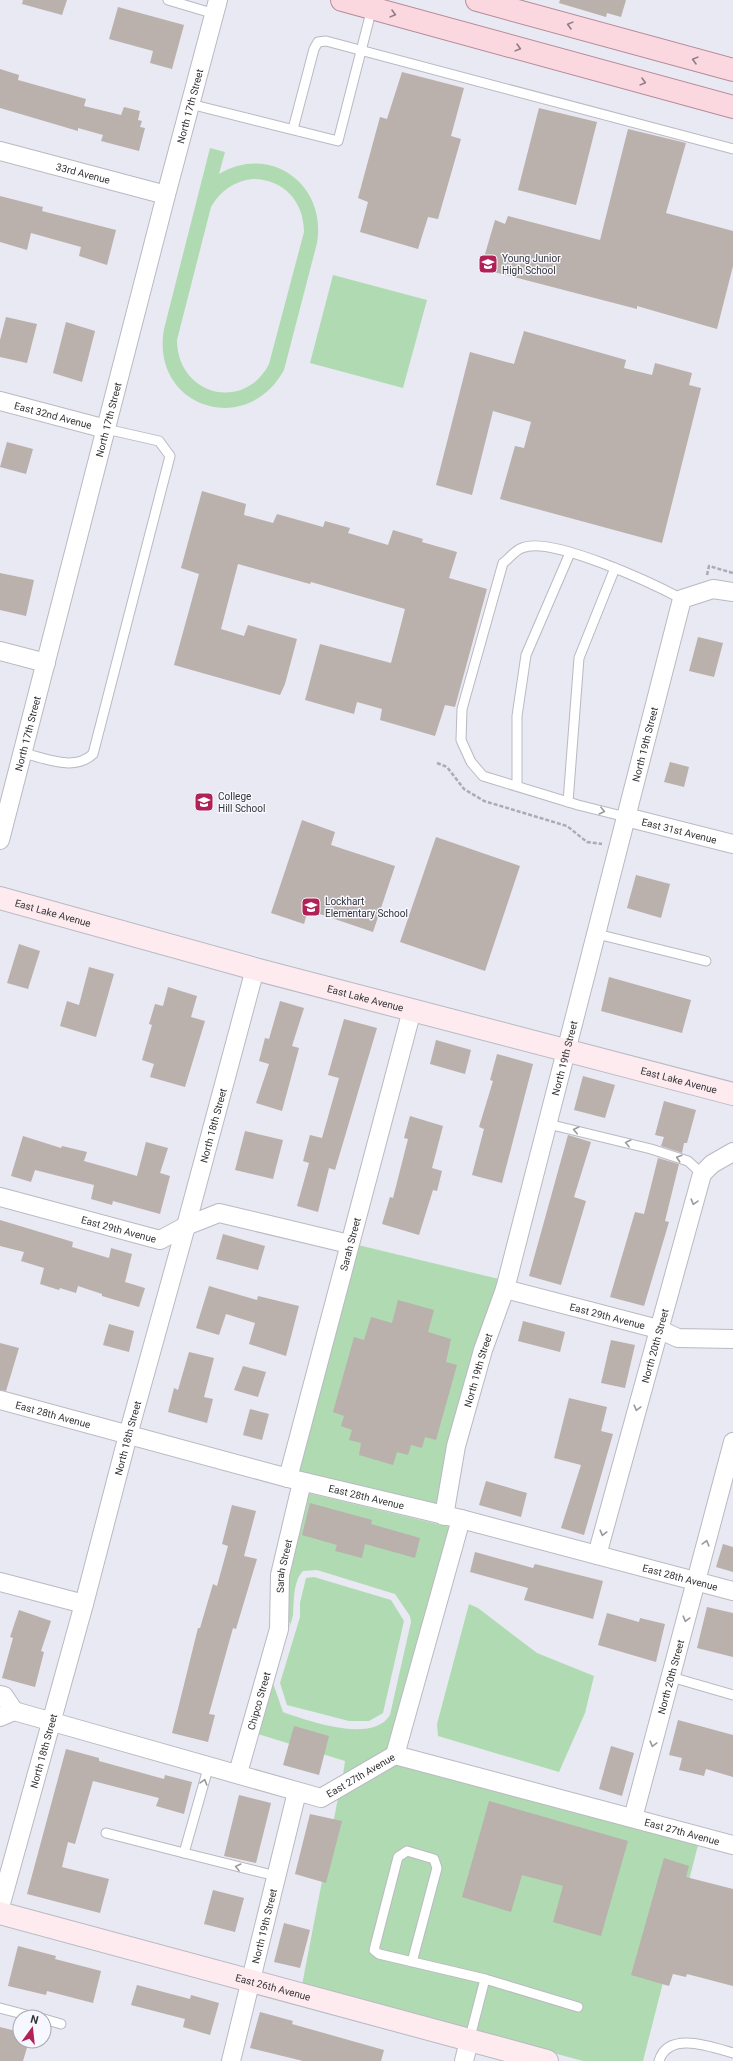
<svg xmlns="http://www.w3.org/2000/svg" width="733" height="2061" font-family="Roboto,sans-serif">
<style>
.green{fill:#b0dab2;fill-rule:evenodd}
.building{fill:#bab0ac}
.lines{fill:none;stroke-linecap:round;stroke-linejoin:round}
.lane-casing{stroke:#b9b9c3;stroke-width:11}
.street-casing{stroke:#b9b9c3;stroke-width:20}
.secondary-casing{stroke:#b9b9c3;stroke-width:24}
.primary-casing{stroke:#b38c98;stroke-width:24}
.path{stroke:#ababb3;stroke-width:2.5;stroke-dasharray:4 2;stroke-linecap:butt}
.lane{stroke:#fff;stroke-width:9}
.street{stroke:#fff;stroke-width:18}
.secondary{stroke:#fdebef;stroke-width:22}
.primary{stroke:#fbd7e0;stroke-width:22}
.oneway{stroke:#8e7d84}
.oneway2{stroke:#9a9a9c}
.labels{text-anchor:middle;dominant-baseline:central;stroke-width:3;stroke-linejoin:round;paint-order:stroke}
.street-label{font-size:10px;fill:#343438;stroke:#f6f7ff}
.poi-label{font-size:10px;fill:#343438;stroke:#f6f7ff;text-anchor:start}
</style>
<rect width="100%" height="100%" fill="#e9e9f3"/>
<!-- green -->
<g class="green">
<path d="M210 148 225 152 219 174C271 143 327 185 317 243L284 370C246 439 150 407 164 329ZM253 179C283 179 304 201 304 232L269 364C244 413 177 395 177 340L211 207C220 191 234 181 253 179Z"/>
<path d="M333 275 427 300 403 388 310 363Z"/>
<path d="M358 1245 499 1279 437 1505 298 1471Z"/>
<path d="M308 1493 450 1527 388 1749 343 1775 345 1761 258 1734 285 1638 273 1683 283 1712C308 1721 373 1744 390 1715L411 1622 410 1616 395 1594 317 1570 303 1571C293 1581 294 1601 293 1615 292 1621 289 1627 287 1634L290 1623 288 1622V1576Z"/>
<path d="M314 1577 391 1600 404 1621 383 1713 369 1721H349L287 1705 280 1683 300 1617V1603L306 1578Z"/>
<path d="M469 1604 478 1608 537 1653 594 1676 585 1713 559 1772 438 1736 437 1724Z"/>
<path d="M396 1765 698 1845 643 2061H583L302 1985 338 1798Z"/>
</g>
<!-- building -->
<g class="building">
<path d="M23 0H67L62 15 22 4Z"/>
<path d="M560 0H626L621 17 607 13 606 17 559 3Z"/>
<path d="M118 7 184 25 172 69 150 63 153 51 109 39Z"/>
<path d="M0 69 19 75 18 80 86 99 84 106 121 115 124 107 140 111 138 120 142 121 140 127 145 128 139 151 101 141 103 135 78 128V131L0 108Z"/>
<path d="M402 72 464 88 451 136 461 139 438 219 428 217 418 249 360 232 368 202 358 198 380 117 387 119Z"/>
<path d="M539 108 597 122 576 205 518 190Z"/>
<path d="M628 129 686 143 666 213 733 231V266L717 329 637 306V309L494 272 496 264 483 261 495 220 505 224 508 216 600 240Z"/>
<path d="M0 196 43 207 42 211 116 230 107 265 79 256 81 247 31 233 27 250 0 242Z"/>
<path d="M6 317 37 324 27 363 0 357V340Z"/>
<path d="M66 322 95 331 82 382 53 373Z"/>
<path d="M524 331 626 360 624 368 652 375 655 363 692 373 689 385 701 388 662 543 500 499 515 446 524 448 531 422 493 411 472 495 436 485 470 352 514 364Z"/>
<path d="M7 442 33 449 26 474 0 467Z"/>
<path d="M202 491 246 504 244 515 273 523 277 514 323 527 325 521 350 528 348 533 388 545 393 530 423 539 422 542 457 552 449 578 487 589 455 707 445 705 435 736 380 720 382 709 357 702 354 714 305 700 320 644 391 663 405 609 311 582 310 584 238 564 221 629 244 636 248 625 297 639 285 684 280 695 174 665 199 574 181 568Z"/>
<path d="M0 573 34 580 26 616 0 610Z"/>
<path d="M698 637 723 643 714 677 689 671Z"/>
<path d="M670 762 689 767 684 787 664 782Z"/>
<path d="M302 820 335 832 331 845 395 866 373 932 308 910 304 924 271 913Z"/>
<path d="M436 837 520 866 485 971 400 942Z"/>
<path d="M636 875 670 884 661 918 627 908Z"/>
<path d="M19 944 40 951 28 989 7 983Z"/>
<path d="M89 967 114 974 96 1037 60 1026 67 1001 79 1005Z"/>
<path d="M609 977 691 1000 682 1033 601 1011Z"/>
<path d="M168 987 197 996 191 1017 205 1021 185 1087 150 1077 154 1064 142 1060 152 1025 149 1024 155 1004 163 1006Z"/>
<path d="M280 1001 304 1008 292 1046 299 1048 282 1111 256 1103 269 1064 259 1061 265 1038 269 1039Z"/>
<path d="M344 1019 377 1028 335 1170 329 1168 318 1212 297 1206 309 1163 303 1161 310 1135 322 1138 339 1078 328 1075Z"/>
<path d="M436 1040 471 1050 465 1074 430 1064Z"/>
<path d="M497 1054 533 1064 502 1183 472 1175 484 1129 479 1127 493 1081 490 1080Z"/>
<path d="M583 1076 615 1085 605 1118 574 1110Z"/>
<path d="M664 1101 696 1110 687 1143H684L682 1153 661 1146 664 1137 655 1135Z"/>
<path d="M410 1116 443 1126 432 1168 442 1171 437 1191 433 1190 419 1235 382 1224 390 1197 393 1198 408 1139 404 1138Z"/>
<path d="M245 1131 283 1140 273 1179 235 1170Z"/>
<path d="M568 1135 591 1142 574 1197 586 1201 561 1285 529 1276Z"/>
<path d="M23 1136 61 1148 62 1146 87 1152 84 1161 137 1176 146 1142 168 1148 160 1173 170 1176 160 1214 113 1201 112 1205 91 1199 94 1185 35 1170 31 1182 11 1176Z"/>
<path d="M658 1158 679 1164 665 1221 669 1222 644 1306 610 1297 635 1212 644 1214Z"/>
<path d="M0 1220 73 1242 72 1247 109 1258 111 1248 132 1254 125 1282 145 1288 139 1307 102 1296V1294L78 1286 76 1293 60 1288 59 1290 40 1284 44 1268 21 1261 24 1252 0 1246Z"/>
<path d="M223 1234 265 1246 258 1270 216 1259Z"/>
<path d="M209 1286 257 1300 258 1296 299 1306 286 1356 249 1344 255 1323 226 1314 219 1335 196 1328Z"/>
<path d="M398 1300 434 1310 428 1332 451 1339 446 1362 457 1365 436 1440 425 1437 422 1448 411 1445 408 1455 397 1452 393 1465 359 1455 361 1443 349 1440 352 1430 341 1426 344 1416 333 1412 354 1337 364 1340 371 1317 392 1323Z"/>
<path d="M523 1321 565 1332 560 1352 518 1341Z"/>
<path d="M109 1324 134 1331 129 1352 103 1345Z"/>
<path d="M611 1340 635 1345 625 1388 601 1383Z"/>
<path d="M0 1343 19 1348 6 1391 0 1390Z"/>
<path d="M189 1352 214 1358 204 1397 213 1399 207 1423 168 1412 174 1388 178 1390Z"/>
<path d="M243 1366 266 1372 258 1397 234 1390Z"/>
<path d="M569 1398 607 1407 601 1431 613 1434 584 1535 561 1528 581 1465 554 1458Z"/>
<path d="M250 1409 269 1414 262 1440 243 1435Z"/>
<path d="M486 1481 527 1493 521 1517 479 1505Z"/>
<path d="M310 1503 372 1520 371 1524 420 1538 415 1558 365 1544 362 1558 335 1551 337 1545 302 1535Z"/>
<path d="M232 1505 256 1511 244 1556 257 1559 236 1629 233 1628 209 1714 215 1715 208 1742 172 1733 198 1628H200L213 1584 217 1586 228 1546 222 1544Z"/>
<path d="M723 1544 733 1547V1572L716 1567Z"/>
<path d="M475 1552 533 1568 535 1564 603 1581 593 1619 524 1600 528 1588 470 1572Z"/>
<path d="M707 1607 733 1613V1657L697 1648Z"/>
<path d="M19 1610 51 1621 41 1651 44 1652 35 1687 2 1678 13 1638 10 1637Z"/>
<path d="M607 1613 639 1622 640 1618 665 1624 656 1662 598 1645Z"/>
<path d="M678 1720 733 1735V1777L706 1769 704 1776 679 1770 682 1758 669 1755Z"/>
<path d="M294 1726 329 1736 319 1775 283 1765Z"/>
<path d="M611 1746 634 1753 622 1796 599 1789Z"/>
<path d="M66 1749 99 1758V1761L164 1779 165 1775 192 1782 184 1814 156 1806 159 1798 93 1781 75 1844 68 1842 62 1867 109 1879 100 1913 27 1894Z"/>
<path d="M239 1795 271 1803 256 1863 224 1856Z"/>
<path d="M489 1801 628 1841 601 1936 553 1922 563 1886 522 1875 511 1912 462 1897Z"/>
<path d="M310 1814 342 1821 326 1883 295 1874Z"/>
<path d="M664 1858 689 1866 686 1877 733 1889V1986L687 1974 686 1977 673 1974 669 1986 631 1975Z"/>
<path d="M213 1890 244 1898 235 1932 204 1924Z"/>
<path d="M284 1923 310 1930 300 1968 274 1962Z"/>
<path d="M18 1946 56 1956 55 1959 101 1971 93 2003 47 1991 46 1995 8 1986Z"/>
<path d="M137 1985 190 1999 191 1995 219 2003 210 2035 183 2027 185 2019 131 2005Z"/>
<path d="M260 2012 293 2021 292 2024 384 2050 381 2061H303L250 2048Z"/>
<path d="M0 2027 20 2032V2041H29L23 2061H0Z"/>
</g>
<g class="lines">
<!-- lane casing -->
<g class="lane-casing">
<g id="lane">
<path d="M168 0 215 14"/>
<path d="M190 104 338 141 372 8"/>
<path d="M293 129 314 49 318 42 326 41 733 149"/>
<path d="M23 753C45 758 74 772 93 754L170 456 159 441 106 429"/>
<path d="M517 786V716L526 655 570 553"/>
<path d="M568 802 579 658 615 568"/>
<path d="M626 817 578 805 483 776 471 762 461 740 462 709 503 563C509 559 515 550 522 548 550 535 654 584 682 599"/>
<path d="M597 934 706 961"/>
<path d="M548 1124 651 1149 688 1161 702 1174"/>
<path d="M671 1677 733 1695"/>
<path d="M209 1765 184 1853 276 1876"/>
<path d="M106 1833 184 1853"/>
<path d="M412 1962 437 1868 434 1859 407 1851 398 1857 374 1950 379 1954 485 1979"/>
<path d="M0 2008 34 2017"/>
<path d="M44 2019 61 2024"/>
<path d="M469 2041 485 1979 578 2007"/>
<path d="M659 2061C668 2030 712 2047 733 2053"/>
</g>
</g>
<!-- street casing -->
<g class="street-casing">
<g id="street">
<path id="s1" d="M0 151 166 195"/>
<path id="s2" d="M0 401 106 429"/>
<path d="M0 651 46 663"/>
<path id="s3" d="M626 817 733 844"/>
<path id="s4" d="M0 840 166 195 218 0"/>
<path id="s5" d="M0 1197 160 1240 186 1226 219 1213 349 1244"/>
<path id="s6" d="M505 1289 658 1329 678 1338 733 1339"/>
<path id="s7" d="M0 1400 288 1478 461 1519 733 1591"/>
<path id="s8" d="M288 1478 412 1010"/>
<path id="s9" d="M444 1516 456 1446 483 1350 505 1289 682 599 713 589 733 592"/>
<path id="s10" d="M597 1555 702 1174 712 1164 733 1152"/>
<path d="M0 1582 84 1604"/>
<path d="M0 1695 4 1696 14 1711"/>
<path id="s11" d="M0 1717 14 1711 321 1798 395 1755 733 1845"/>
<path d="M395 1755 461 1519"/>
<path id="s12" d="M238 1773 279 1629 280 1575 302 1482"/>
<path id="s13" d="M633 1818 733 1442"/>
<path id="s14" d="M0 1907 84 1604 128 1435 186 1226 255 969"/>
<path id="s15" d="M231 2061 297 1792"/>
<path d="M464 2061 469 2041"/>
</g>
</g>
<!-- secondary casing -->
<g class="secondary-casing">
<g id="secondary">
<path id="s16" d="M0 898 255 969 733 1094"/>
<path id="s17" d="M0 1913 547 2061"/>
</g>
</g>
<!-- primary casing -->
<g class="primary-casing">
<g id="primary">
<path d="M342 0 733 107"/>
<path d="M477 0 733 70"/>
</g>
</g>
<!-- path -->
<g class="path">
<path d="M707 575 709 566 733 573"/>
<path d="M437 763 447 767 464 789 484 801 567 826 587 842 602 844"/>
</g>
<!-- lane -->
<use href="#lane" class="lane"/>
<!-- street -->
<use href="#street" class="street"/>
<!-- secondary -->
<use href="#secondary" class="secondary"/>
<!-- primary -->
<use href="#primary" class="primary"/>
</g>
<!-- one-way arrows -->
<defs><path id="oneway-chevron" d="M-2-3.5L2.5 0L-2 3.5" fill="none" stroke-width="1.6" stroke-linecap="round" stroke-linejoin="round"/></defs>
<g class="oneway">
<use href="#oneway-chevron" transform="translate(393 14) rotate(15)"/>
<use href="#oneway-chevron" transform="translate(570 25) rotate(-165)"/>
<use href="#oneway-chevron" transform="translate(518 48) rotate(15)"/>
<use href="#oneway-chevron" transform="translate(695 60) rotate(-165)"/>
<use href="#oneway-chevron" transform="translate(643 82) rotate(15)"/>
</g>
<g class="oneway2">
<use href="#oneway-chevron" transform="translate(602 811) rotate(14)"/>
<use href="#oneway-chevron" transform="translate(576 1130) rotate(-167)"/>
<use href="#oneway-chevron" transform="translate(628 1143) rotate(-166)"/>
<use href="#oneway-chevron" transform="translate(679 1158) rotate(-162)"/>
<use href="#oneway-chevron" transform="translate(694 1202) rotate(106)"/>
<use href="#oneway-chevron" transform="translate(637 1408) rotate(105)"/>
<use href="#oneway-chevron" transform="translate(603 1533) rotate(105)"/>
<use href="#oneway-chevron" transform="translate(706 1543) rotate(-75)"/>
<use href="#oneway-chevron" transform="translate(686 1619) rotate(105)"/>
<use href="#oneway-chevron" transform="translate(653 1744) rotate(105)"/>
<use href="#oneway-chevron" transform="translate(204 1782) rotate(-74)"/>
<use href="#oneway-chevron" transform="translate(238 1867) rotate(-166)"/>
</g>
<!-- icons -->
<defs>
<g id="school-square" transform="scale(1)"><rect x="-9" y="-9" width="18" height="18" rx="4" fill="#b12155" stroke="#f6f7ff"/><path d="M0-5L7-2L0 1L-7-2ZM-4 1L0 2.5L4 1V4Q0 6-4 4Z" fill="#fff"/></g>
</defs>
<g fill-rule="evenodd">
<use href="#school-square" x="488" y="264"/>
<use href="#school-square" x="204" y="802"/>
<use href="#school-square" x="311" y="907"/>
</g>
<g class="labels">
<!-- street labels -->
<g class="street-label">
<text stroke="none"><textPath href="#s4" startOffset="758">North 17th Street</textPath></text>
<text stroke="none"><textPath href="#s1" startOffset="86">33rd Avenue</textPath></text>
<text stroke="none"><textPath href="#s2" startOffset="55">East 32nd Avenue</textPath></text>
<text stroke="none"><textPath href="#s4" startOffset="434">North 17th Street</textPath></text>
<text stroke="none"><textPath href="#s4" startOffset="110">North 17th Street</textPath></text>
<text stroke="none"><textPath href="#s9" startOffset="798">North 19th Street</textPath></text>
<text stroke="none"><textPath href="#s3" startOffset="55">East 31st Avenue</textPath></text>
<text stroke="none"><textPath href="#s16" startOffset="55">East Lake Avenue</textPath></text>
<text stroke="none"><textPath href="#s16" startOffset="379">East Lake Avenue</textPath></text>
<text stroke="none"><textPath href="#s9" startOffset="474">North 19th Street</textPath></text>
<text stroke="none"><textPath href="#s16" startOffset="703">East Lake Avenue</textPath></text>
<text stroke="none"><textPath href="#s14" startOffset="810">North 18th Street</textPath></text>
<text stroke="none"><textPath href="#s5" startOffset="123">East 29th Avenue</textPath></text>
<text stroke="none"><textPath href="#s8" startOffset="242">Sarah Street</textPath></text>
<text stroke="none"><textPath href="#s6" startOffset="106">East 29th Avenue</textPath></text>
<text stroke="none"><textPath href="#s10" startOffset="217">North 20th Street</textPath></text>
<text stroke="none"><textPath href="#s9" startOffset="150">North 19th Street</textPath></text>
<text stroke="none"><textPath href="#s7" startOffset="55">East 28th Avenue</textPath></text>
<text stroke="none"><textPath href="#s14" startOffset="486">North 18th Street</textPath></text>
<text stroke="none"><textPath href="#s7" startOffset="379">East 28th Avenue</textPath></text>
<text stroke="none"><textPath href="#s12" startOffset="213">Sarah Street</textPath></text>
<text stroke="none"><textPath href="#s7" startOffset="703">East 28th Avenue</textPath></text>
<text stroke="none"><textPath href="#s13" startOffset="146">North 20th Street</textPath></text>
<text stroke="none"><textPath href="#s12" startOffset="75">Chipco Street</textPath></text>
<text stroke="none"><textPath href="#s14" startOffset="162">North 18th Street</textPath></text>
<text stroke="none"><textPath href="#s11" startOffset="380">East 27th Avenue</textPath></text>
<text stroke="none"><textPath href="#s11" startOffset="717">East 27th Avenue</textPath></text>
<text stroke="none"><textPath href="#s15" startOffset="139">North 19th Street</textPath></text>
<text stroke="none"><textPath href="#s17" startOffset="283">East 26th Avenue</textPath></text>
</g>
<!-- poi labels -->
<g class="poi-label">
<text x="502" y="258">Young Junior<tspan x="502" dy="12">High School</tspan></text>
<text x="218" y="796">College<tspan x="218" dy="12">Hill School</tspan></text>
<text x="325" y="901">Lockhart<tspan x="325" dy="12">Elementary School</tspan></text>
</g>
</g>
<!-- north arrow -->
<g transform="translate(32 2029) rotate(15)"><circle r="19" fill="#f6f7ff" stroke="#a8a9af"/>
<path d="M0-3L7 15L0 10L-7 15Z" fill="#b12155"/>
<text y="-6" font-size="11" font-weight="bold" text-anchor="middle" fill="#343438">N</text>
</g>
</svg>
